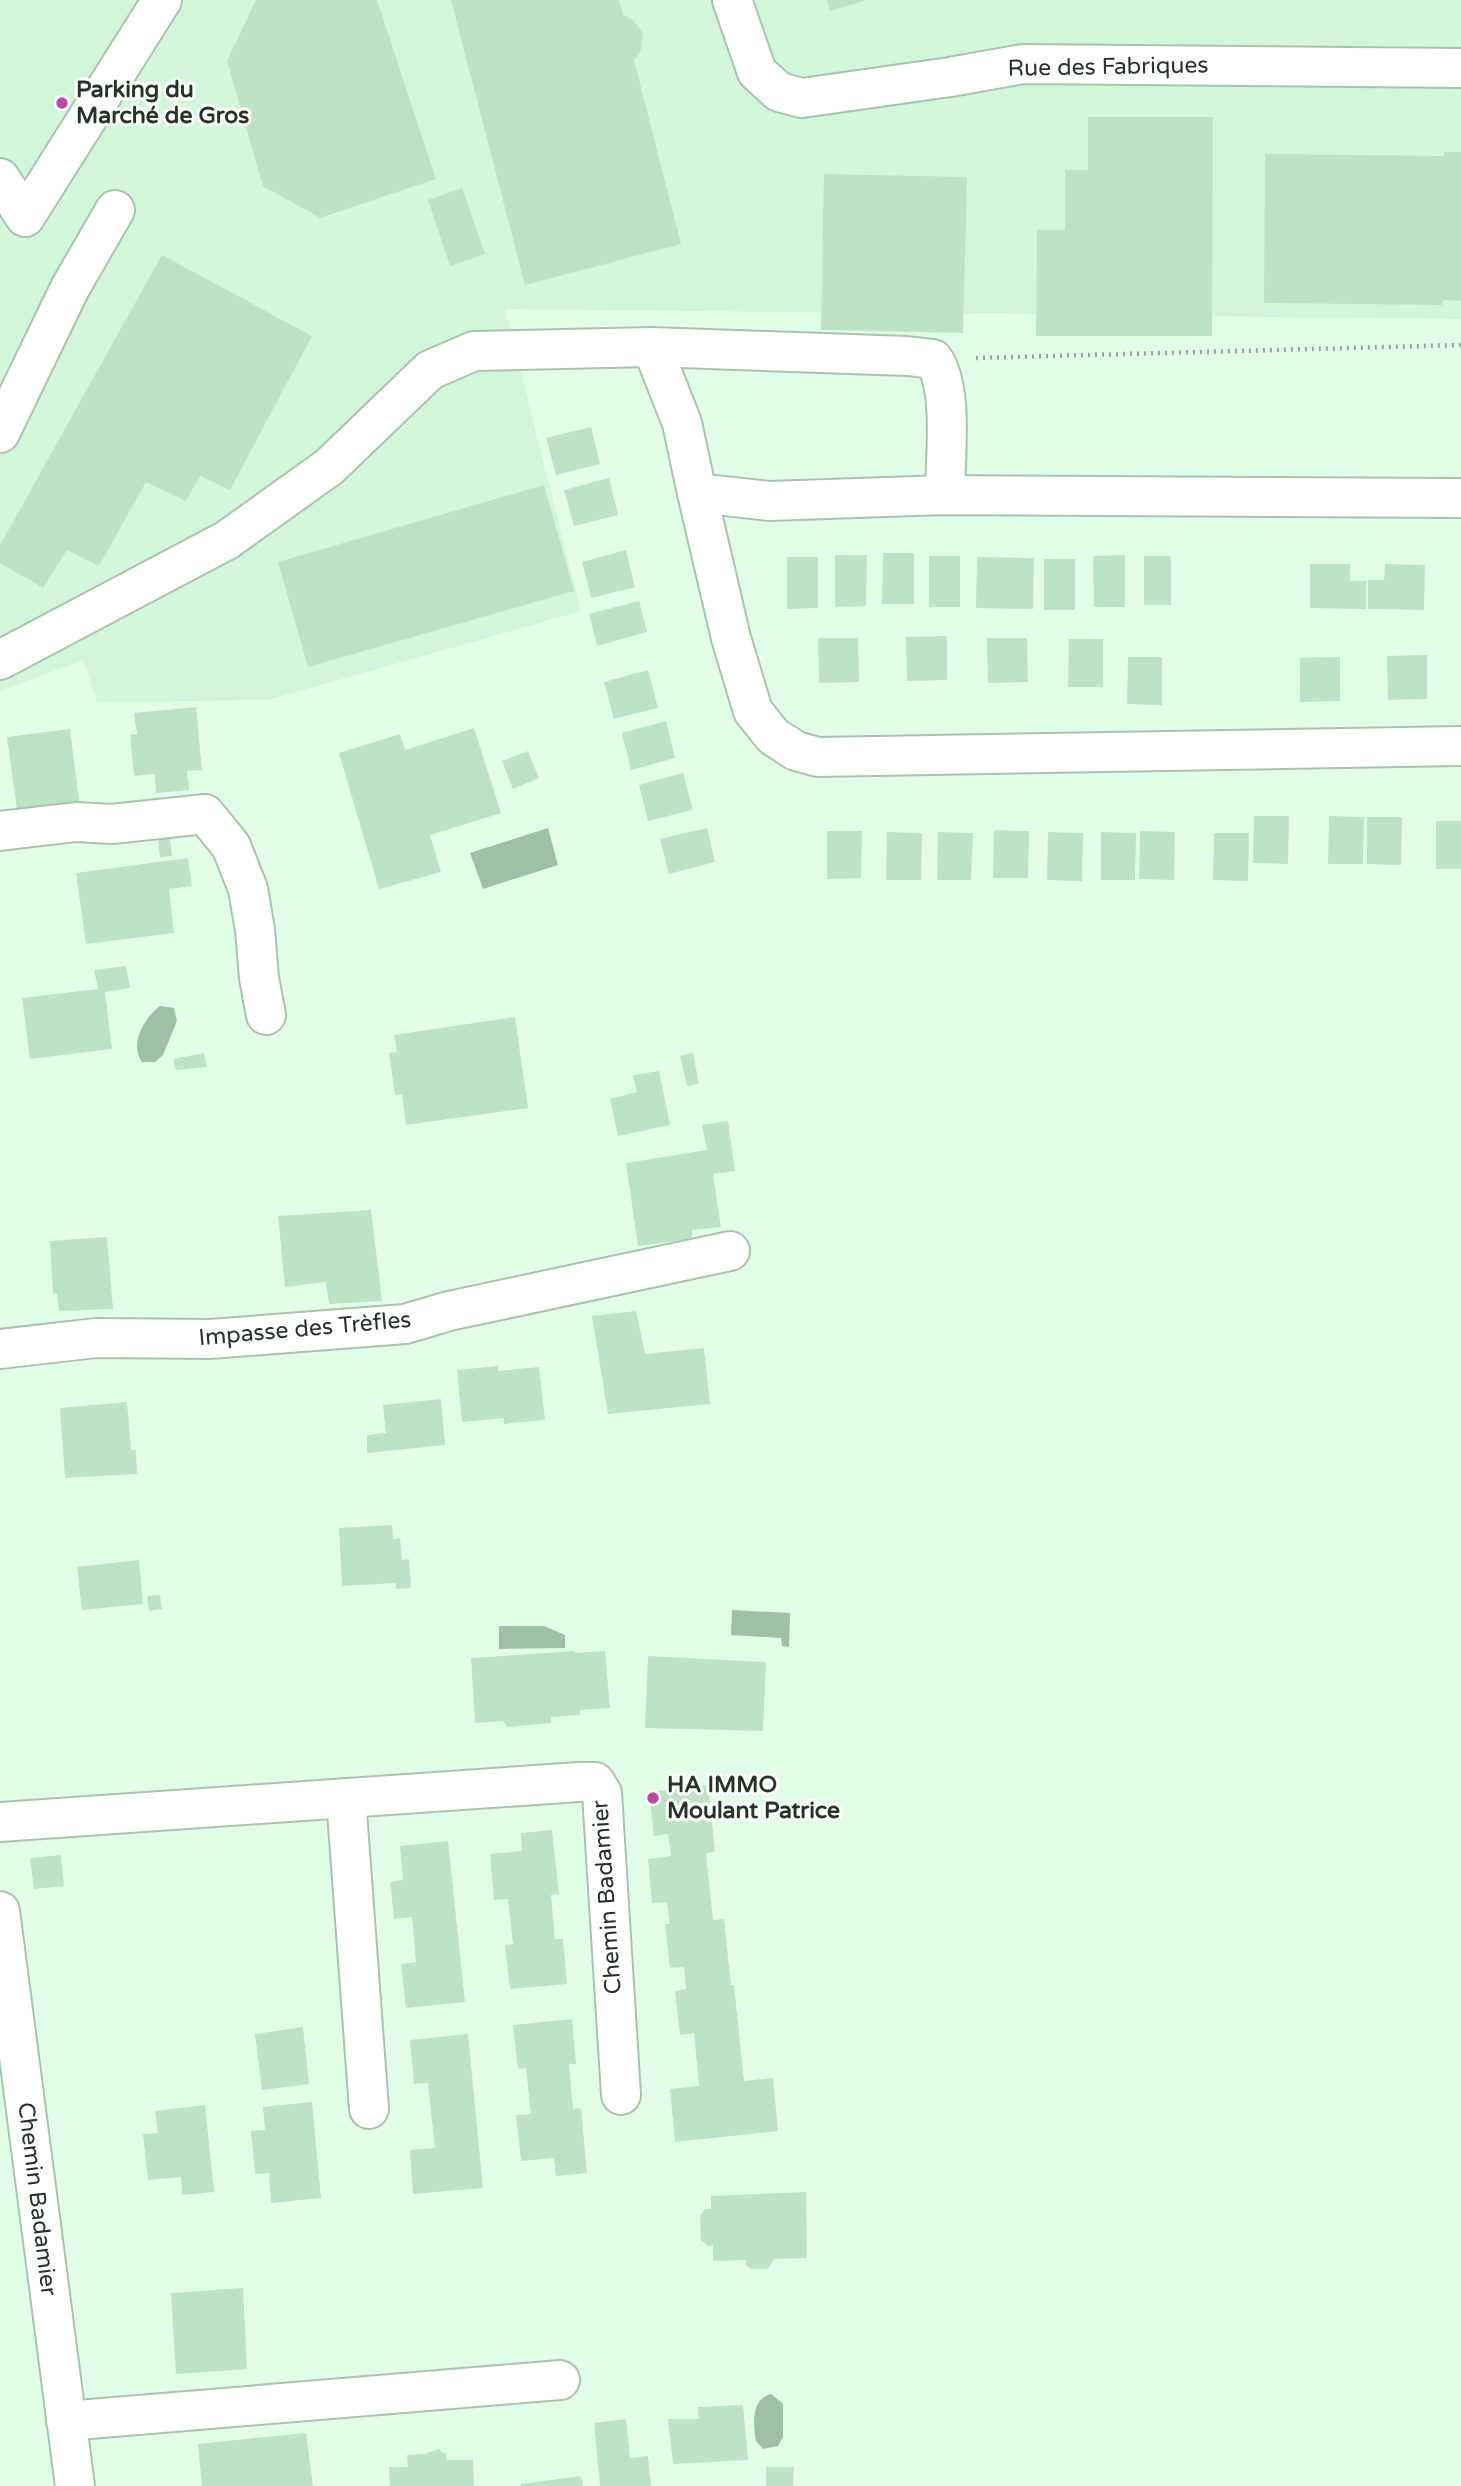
<svg xmlns="http://www.w3.org/2000/svg" width="1461" height="2486" font-family="'Varela Round',sans-serif">
<style>
.built{fill:#d2f6d9}
.water{fill:#9cc1a4}
.building{fill:#bde3c5}
.lines{fill:none;stroke-linecap:round;stroke-linejoin:round}
.minor-casing{stroke:#a8c4ad;stroke-width:42}
.path{stroke:#91a795;stroke-width:4.5;stroke-dasharray:2 5;stroke-linecap:butt}
.minor{stroke:#fff;stroke-width:38}
.poi-dot{fill:#ba4aa7;stroke:#fff;stroke-width:2.5}
.labels{text-anchor:middle;dominant-baseline:central;stroke-width:6;stroke-linejoin:round;paint-order:stroke}
.street-label{font-size:23px;fill:#273229;stroke:#fff}
.poi-label{font-size:23px;font-weight:bold;fill:#273229;stroke:#fff;text-anchor:start}
</style>
<rect width="100%" height="100%" fill="#e1ffe7"/>
<!-- built -->
<path class="built" d="M0 0H1461V319L505 309 581 611 268 700 97 702 83 660 0 691Z"/>
<!-- water -->
<g class="water">
<path d="M548 828 558 865 483 889 470 853Z"/>
<path d="M160 1006 174 1008 177 1021 163 1055 155 1062H142C129 1044 144 1018 160 1006Z"/>
<path d="M732 1610 790 1613 789 1647 782 1646 781 1638 731 1635Z"/>
<path d="M499 1626H544L565 1635V1648L499 1649Z"/>
<path d="M771 2394 783 2404V2437L778 2446 763 2449 756 2441C753 2424 751 2399 771 2394Z"/>
</g>
<!-- building -->
<g class="building">
<path d="M256 0H377L436 179 320 218 263 186 227 61Z"/>
<path d="M451 0H619L623 15 633 20 643 33 641 50 634 60 681 244 525 285Z"/>
<path d="M827 0H864V1L830 11Z"/>
<path d="M1088 117H1213L1212 336H1036L1037 230H1065V170H1088Z"/>
<path d="M1444 152H1461V301L1443 300 1442 305 1264 303 1265 154 1444 156Z"/>
<path d="M824 174 967 177 963 333 821 330Z"/>
<path d="M462 188 485 254 450 266 428 200Z"/>
<path d="M162 255 312 336 230 490 200 476 186 501 146 482 99 566 67 550 43 588 0 563V545Z"/>
<path d="M591 427 600 464 556 475 546 438Z"/>
<path d="M609 478 618 515 574 526 564 490Z"/>
<path d="M544 485 574 591 308 667 278 562Z"/>
<path d="M626 550 635 587 591 598 582 562Z"/>
<path d="M883 553H914V604H882Z"/>
<path d="M835 555H867L866 606 835 607Z"/>
<path d="M1125 555V607H1094L1093 556Z"/>
<rect x="929" y="556" width="31" height="51"/>
<rect x="1144" y="556" width="27" height="49"/>
<path d="M787 557H818V608L787 609Z"/>
<path d="M977 557 1034 558 1033 609 976 608Z"/>
<rect x="1044" y="559" width="31" height="51"/>
<path d="M1310 564H1350V581H1366V609L1310 608Z"/>
<path d="M1385 564 1425 565 1424 610 1368 609V580H1384Z"/>
<path d="M639 601 647 632 597 646 589 614Z"/>
<path d="M947 636V680L907 681 906 637Z"/>
<path d="M818 638H858L859 682 819 683Z"/>
<path d="M987 638H1027L1028 682 988 683Z"/>
<path d="M1069 639H1103V687H1068Z"/>
<path d="M1427 655V699L1388 700 1387 656Z"/>
<path d="M1128 657H1162V705L1127 704Z"/>
<path d="M1340 657V701L1300 702V658Z"/>
<path d="M648 670 658 708 614 719 604 682Z"/>
<path d="M196 707 202 770 187 771 189 790 156 793 155 774 134 776 130 735 137 734 134 713Z"/>
<path d="M666 721 675 758 631 770 622 733Z"/>
<path d="M474 728 501 813 430 835 441 872 379 889 339 753 400 734 405 750Z"/>
<path d="M70 729 80 808 18 817 7 737Z"/>
<path d="M528 751 539 778 513 789 502 761Z"/>
<path d="M683 773 693 810 648 821 639 785Z"/>
<path d="M1254 816H1289L1288 864 1253 863Z"/>
<path d="M1329 816 1364 817 1363 864H1328Z"/>
<path d="M1367 817H1402L1401 865 1367 864Z"/>
<rect x="1436" y="821" width="25" height="48"/>
<path d="M707 828 715 862 669 874 660 839Z"/>
<path d="M994 830 1029 831 1028 878H993Z"/>
<path d="M827 831H862L861 878 827 879Z"/>
<path d="M1140 831 1175 832 1174 880 1139 879Z"/>
<path d="M887 832 922 833 921 880H886Z"/>
<path d="M938 832 973 833 971 880H937Z"/>
<path d="M1048 832 1083 833 1082 881 1047 880Z"/>
<path d="M1101 832 1136 833 1135 880H1101Z"/>
<path d="M1214 833H1249L1248 881 1213 880Z"/>
<path d="M170 839 172 856 160 857 158 840Z"/>
<path d="M188 858 192 886 169 889 174 933 86 944 76 873Z"/>
<path d="M126 966 130 988 105 992 112 1049 30 1059 22 998 98 989 94 970Z"/>
<path d="M515 1017 528 1108 406 1125 402 1094 395 1095 389 1053 397 1052 394 1035Z"/>
<path d="M204 1053 207 1067 176 1070 173 1059Z"/>
<path d="M693 1053 699 1084 687 1086 680 1056Z"/>
<path d="M659 1071 670 1125 618 1136 610 1099 637 1092 633 1075Z"/>
<path d="M728 1121 735 1171 713 1174 721 1227 692 1230V1239L638 1246 626 1163 707 1150 702 1125Z"/>
<path d="M371 1210 382 1301 329 1304 326 1282 285 1287 278 1216Z"/>
<path d="M107 1237 113 1309 59 1311 57 1294 53 1293 50 1241Z"/>
<path d="M636 1311 645 1354 704 1348 710 1404 608 1414 592 1316Z"/>
<path d="M498 1366V1371L539 1367 545 1420 504 1424V1418L462 1422 457 1370Z"/>
<path d="M441 1399 445 1445 367 1453V1435L386 1433 383 1405Z"/>
<path d="M127 1402 131 1450H136L137 1474 65 1478 60 1408Z"/>
<path d="M392 1525 393 1539 400 1538 402 1560 409 1559 411 1588 396 1589V1583L342 1586 339 1528Z"/>
<path d="M139 1560 143 1604 82 1610 77 1567Z"/>
<path d="M160 1595 162 1609 149 1611 147 1596Z"/>
<path d="M575 1651V1653L605 1651 610 1708 580 1710V1715L551 1717V1723L507 1727 504 1721 475 1723 471 1658Z"/>
<path d="M648 1656 766 1662 763 1731 645 1728Z"/>
<path d="M708 1785 715 1852 706 1853 713 1920 724 1919 731 1985H734L744 2081 773 2078 778 2131 675 2142 670 2089 699 2086 694 2033 680 2035 675 1991 686 1989 684 1967 670 1968 665 1924H670L667 1902 652 1903 648 1859 671 1856 668 1834 654 1836 649 1792Z"/>
<path d="M552 1830 559 1894 551 1895 555 1939H563L567 1984 510 1989 505 1945 513 1944 508 1899 494 1900 490 1854 522 1851 521 1833Z"/>
<path d="M448 1841 465 2002 406 2008 401 1964 416 1962 412 1917 394 1919 390 1882 403 1880 400 1846Z"/>
<path d="M61 1855 64 1886 34 1889 30 1858Z"/>
<path d="M572 2019 576 2064H569L573 2109 581 2108 587 2173 556 2176 554 2158 521 2161 516 2115 531 2114 526 2068 518 2069 513 2025Z"/>
<path d="M303 2027 309 2084 262 2090 255 2034Z"/>
<path d="M468 2034 483 2188 413 2194 410 2150 435 2148 428 2083 414 2084 410 2040Z"/>
<path d="M312 2102 321 2198 271 2203 269 2173 255 2174 251 2131 265 2130 263 2107Z"/>
<path d="M205 2105 214 2192 182 2195 181 2177 148 2180 143 2134 158 2133 155 2111Z"/>
<path d="M806 2192 807 2258 774 2259 768 2269H751L745 2264 746 2260 713 2261V2245L708 2246 701 2240 700 2216 705 2209H711V2196Z"/>
<path d="M243 2288 247 2369 176 2374 171 2293Z"/>
<path d="M743 2405 748 2460 673 2464 668 2419H699L698 2407Z"/>
<path d="M626 2419 630 2458 648 2456 651 2486H600L594 2423Z"/>
<path d="M306 2433 313 2486H202L198 2444Z"/>
<path d="M439 2449 443 2453H446L447 2460H473L474 2486H390L389 2467H408L407 2455 424 2454Z"/>
<path d="M766 2467H794L793 2486H766Z"/>
<path d="M581 2476 583 2486H521V2484Z"/>
</g>
<g class="lines">
<!-- minor casing -->
<g class="minor-casing">
<g id="minor">
<path d="M732 0 757 72 779 92 802 98 950 77 1023 64 1461 68"/>
<path d="M0 178 25 217 162 0"/>
<path d="M652 347 682 423 697 493 769 501 945 495 1461 498"/>
<path d="M0 433 70 288 115 210"/>
<path d="M697 493 731 638 753 711 773 736 796 751 818 757 1461 746"/>
<path d="M0 660 227 540 329 467 430 370 474 351 652 347 907 356 933 359C954 387 945 459 945 495"/>
<path d="M0 831 76 822 112 824 205 814 231 846 248 889 255 930 259 978 266 1015"/>
<path d="M0 1349 96 1338 210 1339 405 1324 449 1311 730 1251"/>
<path d="M346 1798 369 2109"/>
<path d="M0 1822 579 1782H595L602 1793 621 2095"/>
<path d="M0 1911 75 2486"/>
<path d="M66 2421 560 2380"/>
</g>
</g>
<!-- path -->
<path class="path" d="M976 358 1461 345"/>
<!-- minor -->
<use href="#minor" class="minor"/>
</g>
<!-- markers -->
<g class="poi-dot">
<circle cx="62" cy="103" r="7"/>
<circle cx="653" cy="1798" r="7"/>
</g>
<g class="labels">
<!-- street labels -->
<g class="street-label">
<text transform="translate(1108 67) rotate(-1)">Rue des Fabriques</text>
<text transform="translate(305 1329) rotate(-5)">Impasse des Trèfles</text>
<text transform="translate(607 1897) rotate(-94)">Chemin Badamier</text>
<text transform="translate(37 2199) rotate(83)">Chemin Badamier</text>
</g>
<!-- poi labels -->
<g class="poi-label">
<text x="76" y="90">Parking du<tspan x="76" dy="26">Marché de Gros</tspan></text>
<text x="667" y="1785">HA IMMO<tspan x="667" dy="26">Moulant Patrice</tspan></text>
</g>
</g>
</svg>
